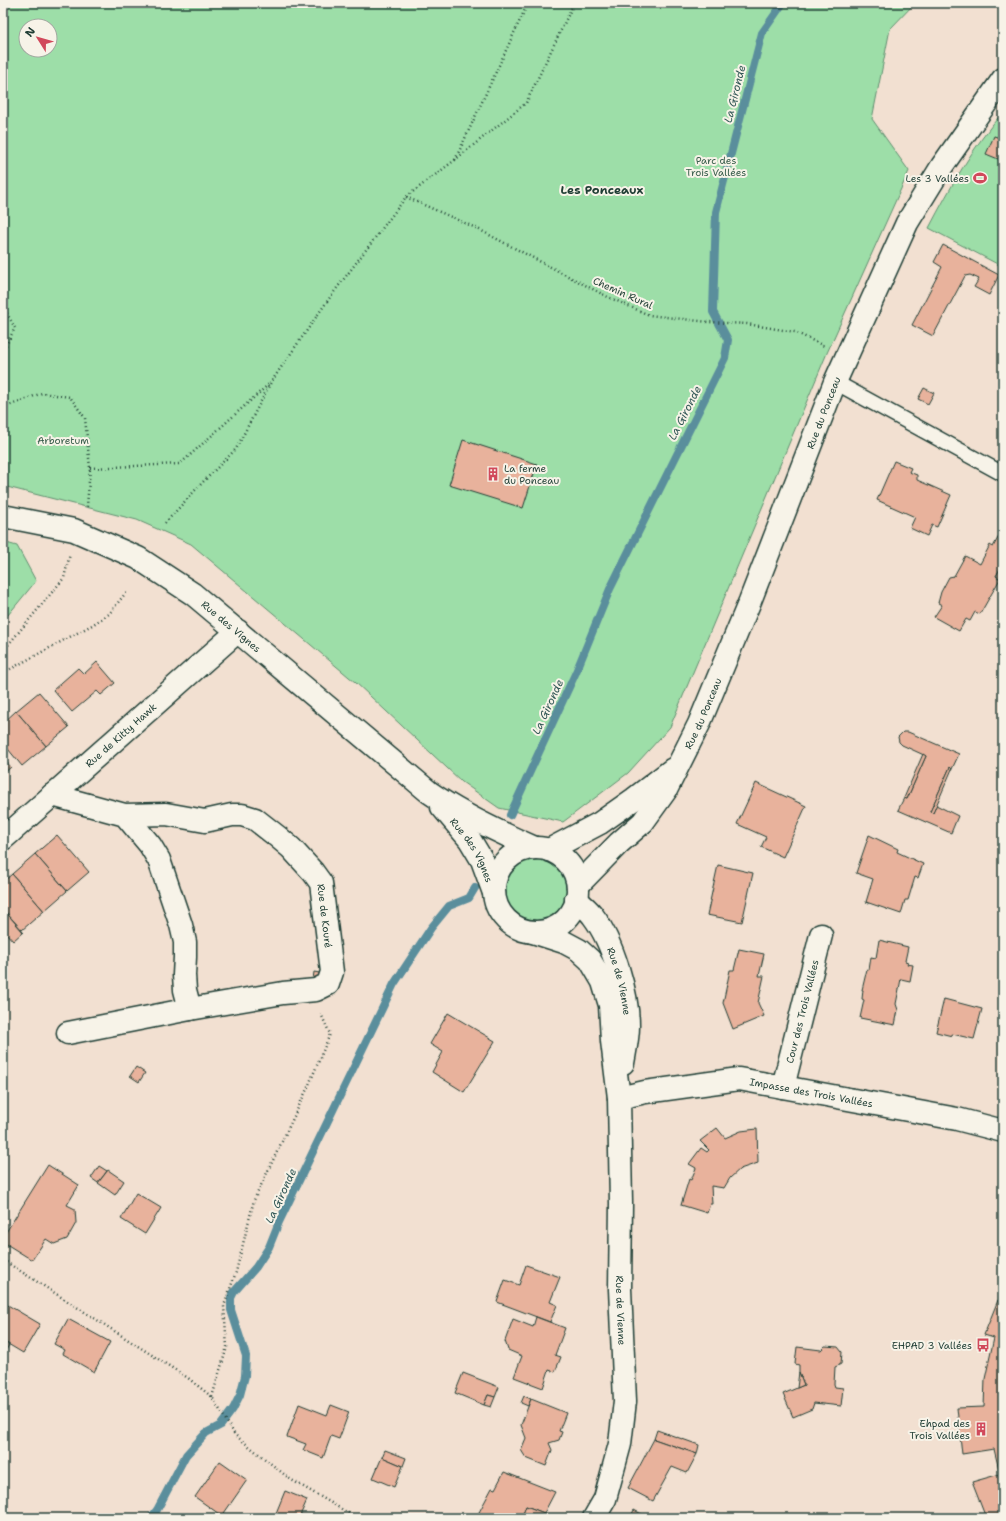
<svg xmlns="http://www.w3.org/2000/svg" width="1006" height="1521" font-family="'Shantell Sans',sans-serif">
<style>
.green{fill:#9ddea8;stroke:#5e8e6e;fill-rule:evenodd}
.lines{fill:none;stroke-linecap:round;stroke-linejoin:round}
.stream{stroke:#5a8e9c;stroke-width:8}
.building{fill:#e8b29c;stroke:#1f3d34}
.lane-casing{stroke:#1f3d34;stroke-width:17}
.street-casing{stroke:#1f3d34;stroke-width:25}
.path{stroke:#1f3d34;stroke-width:2.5;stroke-dasharray:1 3;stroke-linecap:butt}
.lane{stroke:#f7f3e8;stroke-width:14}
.street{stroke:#f7f3e8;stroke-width:22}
.labels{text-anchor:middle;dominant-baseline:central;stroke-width:4;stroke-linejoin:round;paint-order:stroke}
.park-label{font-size:10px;fill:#385d4b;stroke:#f7f3e8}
.poi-label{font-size:10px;fill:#1f3d34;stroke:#f7f3e8;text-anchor:end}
.street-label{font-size:10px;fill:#1f3d34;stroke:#f7f3e8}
.water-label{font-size:11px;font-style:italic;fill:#335857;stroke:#f7f3e8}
.quarter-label{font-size:12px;font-weight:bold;fill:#1f3d34;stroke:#f7f3e8}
</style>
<rect width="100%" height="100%" fill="#f2e0d1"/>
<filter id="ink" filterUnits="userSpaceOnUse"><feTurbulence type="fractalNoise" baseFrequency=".025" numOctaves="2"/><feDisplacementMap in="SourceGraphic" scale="8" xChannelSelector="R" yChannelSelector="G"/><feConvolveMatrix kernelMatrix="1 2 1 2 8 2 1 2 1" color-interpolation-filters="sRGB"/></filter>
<g filter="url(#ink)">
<!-- green -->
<g class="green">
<path d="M3 3H915L890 29 872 119 909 171 827 353 670 727 628 773 563 822 499 808 462 782 355 682 191 544 137 520 3 486ZM26 26H50V50H26Z"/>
<path d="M1003 112V267L929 228C950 188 973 146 1003 112Z"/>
<path d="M3 542 17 546 36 581 3 621Z"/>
<circle cx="536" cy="890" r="33"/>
</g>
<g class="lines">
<!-- stream -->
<g class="stream">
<path d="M510 815 576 672 610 589 725 358 728 340 713 312 716 212 762 33 783 3"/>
<path d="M151 1518 157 1510 186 1455 206 1433 221 1425 233 1409 240 1395 245 1376 246 1356 231 1310V1298L234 1292 256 1267 269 1247 279 1222 394 984 431 928 449 906 469 898 475 888"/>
</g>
</g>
<!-- building -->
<g class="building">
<path d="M994 136 1003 139V161L986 154Z"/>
<path d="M943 245 999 275 989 295 974 287 979 279 970 275 965 276 933 336 912 325 942 267 934 262Z"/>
<path d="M924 388 934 393 928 404 918 399Z"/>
<path d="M463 440 537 464 523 508 449 485Z"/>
<path d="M894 461 911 468 909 472 917 475V480L951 495 937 527 932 525 927 536 910 528 915 517 877 500Z"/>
<path d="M1003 529V564L996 576 1000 579 980 614 975 612 970 621 966 619 959 631 934 617 942 605 938 603 941 592 949 577 954 576 965 556 980 564 990 545 993 547Z"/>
<path d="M1003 564V580L996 576Z"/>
<path d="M97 662 115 683 101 695 97 691 72 712 53 690 78 668 84 674Z"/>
<path d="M39 692 69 727 46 746 16 711Z"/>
<path d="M16 711 46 746 22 766 3 743V723Z"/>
<path d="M903 732H908L959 754 952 769 950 767 930 812 933 813 936 805 958 816 951 833 898 810 904 798 907 799 926 756 902 745 899 742 898 737Z"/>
<path d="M923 754 926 756 907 799 904 798Z"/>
<path d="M3 758 11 767 3 774Z"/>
<path d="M950 767 952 769 933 813 930 812Z"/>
<path d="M756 783 806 806 783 857 761 847 766 837 737 824Z"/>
<path d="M57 835 89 872 67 891 35 854Z"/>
<path d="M869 835 898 849 897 852 923 864 918 878 915 877 908 900H905L901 914 866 902 873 879 856 873Z"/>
<path d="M35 854 67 891 44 911 12 874Z"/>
<path d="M718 865 753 873 742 922 707 915Z"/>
<path d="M12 874 44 911 22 930 3 909V882Z"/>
<path d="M3 909 23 932 13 941 6 933 3 936Z"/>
<path d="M879 940 908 947 905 961 908 962 907 964 913 965 910 981 901 979 896 1004 898 1010 895 1025 860 1018 864 1000 862 999 863 990H862L867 969 869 970 871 957 876 958Z"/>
<path d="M739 949 764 954 759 976H764L758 1003 764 1016 733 1029 723 1003 730 970H734Z"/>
<path d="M314 972 325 974 324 982 313 979Z"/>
<path d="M944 999 982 1009 974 1039 952 1034V1036L936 1032Z"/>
<path d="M448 1013 495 1041 464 1092 432 1072 443 1052 430 1044Z"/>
<path d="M136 1067 145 1073 139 1082 130 1076Z"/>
<path d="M717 1128 725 1138 741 1131 757 1129 758 1163 740 1169 730 1178 724 1188 711 1186 712 1204H710L707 1213 681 1205 689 1179 691 1180 696 1168 689 1164 701 1148 707 1152 709 1150 700 1141Z"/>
<path d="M48 1165 79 1185 67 1205 75 1209 76 1223 67 1239 54 1244 46 1239 32 1260 3 1242V1237Z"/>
<path d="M99 1166 107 1171 98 1183 91 1178Z"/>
<path d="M108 1170 124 1181 115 1195 98 1183Z"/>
<path d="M136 1193 161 1208 145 1234 121 1219Z"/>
<path d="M526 1265 560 1277 550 1302 557 1305 550 1322 497 1302 505 1280 519 1285Z"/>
<path d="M998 1300 1003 1302V1518H986L972 1482 1000 1474 994 1449 962 1454 957 1408 984 1407 985 1379 994 1338 984 1335Z"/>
<path d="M6 1304 40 1324 23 1353 3 1341V1310Z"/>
<path d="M536 1317 565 1328 555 1355 561 1357 555 1372 549 1370 543 1388 514 1377 522 1356 508 1350 505 1341 513 1319 533 1327Z"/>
<path d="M68 1319 110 1342 94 1372 63 1354 65 1350 54 1344Z"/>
<path d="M3 1341 9 1345 5 1352 3 1350Z"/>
<path d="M825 1346 838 1347 842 1352 841 1364 835 1367 834 1384 835 1387 843 1388 841 1406 814 1403 812 1409 793 1417 783 1394 804 1385 799 1372V1365L795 1364 797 1347 821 1350Z"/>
<path d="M799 1372 804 1385 797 1388Z"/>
<path d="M463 1373 499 1387 495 1397 488 1395 484 1405 455 1393Z"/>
<path d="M488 1395 495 1397 491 1407 484 1405Z"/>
<path d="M524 1396 531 1399 528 1406 521 1403Z"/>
<path d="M531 1399 566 1413 559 1431 562 1432 559 1440 549 1443 552 1450 546 1466 526 1458 521 1450 526 1438 521 1425Z"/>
<path d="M299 1404 327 1415 331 1405 349 1412 339 1439 331 1436 323 1458 303 1450 306 1444 287 1437Z"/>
<path d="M657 1430 699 1445 697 1454 654 1439Z"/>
<path d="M654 1439 697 1454 687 1473 672 1467 653 1501 628 1488Z"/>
<path d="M385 1450 406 1458 403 1466 382 1457Z"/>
<path d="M382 1457 403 1466 394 1487 373 1478Z"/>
<path d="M220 1461 247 1480 222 1516 195 1497Z"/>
<path d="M504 1472 555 1492 544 1513 526 1506 522 1518H481L477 1516 492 1488 495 1489Z"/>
<path d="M285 1491 307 1500 299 1518H274Z"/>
<path d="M526 1506 544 1513 542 1518H533L523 1514Z"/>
<path d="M634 1510 649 1518H630Z"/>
</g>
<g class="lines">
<!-- lane casing -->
<g class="lane-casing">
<path id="lane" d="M835 382 1003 474"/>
</g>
<!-- street casing -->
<g class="street-casing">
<g id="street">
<path id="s1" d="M3 516 74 530 138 558 193 594 429 792C462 815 498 832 535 848"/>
<path id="s2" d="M52 795 125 815 166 814 205 821 232 815H242L255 819 278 837 291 848 313 872 321 883 332 972 328 984 316 990 283 993 190 1009 185 990 184 975 185 957V942L181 925 159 860 150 845 125 815"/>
<path id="s3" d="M442 807 470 840 482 860 494 893"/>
<path id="s4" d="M3 839 238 631"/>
<circle cx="536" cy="890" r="42"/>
<path d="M549 850 600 823 634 799 673 769"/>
<path id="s5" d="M578 885 619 843 643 822 666 790 699 724 750 601 835 382 907 223 942 166 1003 79"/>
<path id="s6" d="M576 899C582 905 589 910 593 916 613 942 628 994 628 1026 628 1038 625 1051 623 1063"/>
<path id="s7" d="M533 932 564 942 579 950 590 960 603 982 610 1005 612 1041 619 1098 621 1203 620 1289 625 1401 620 1444 605 1499 594 1518"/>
<path d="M68 1033 190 1009"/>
<path id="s8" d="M783 1087 821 935"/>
<path id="s9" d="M619 1098 645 1092 739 1079 957 1119 1003 1131"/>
</g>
</g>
<!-- path -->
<g class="path">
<path d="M455 160 528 3"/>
<path d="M406 197 476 228 608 297 649 315 708 322 747 324 795 332 824 346"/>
<path d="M3 306 15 328 3 351"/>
<path d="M3 408 42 393 70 397 85 418 90 468 87 506 86 509"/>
<path d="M90 468 180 464 269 384"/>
<path d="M165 523 202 483 236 449 271 382 328 300 406 197 455 160 526 103 574 3"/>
<path d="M3 651 64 578 70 554"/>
<path d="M3 673 92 625 109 614 128 590"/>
<path d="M3 1260 188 1378 212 1397 235 1435 290 1479 357 1518"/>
<path d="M212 1397 227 1347 224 1306 236 1272 254 1200 308 1087 330 1034 321 1014"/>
</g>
<!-- lane -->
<use href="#lane" class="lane"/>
<!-- street -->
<use href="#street" class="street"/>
</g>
</g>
<!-- icons -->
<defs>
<g id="stadium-bare" transform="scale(1.08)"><path d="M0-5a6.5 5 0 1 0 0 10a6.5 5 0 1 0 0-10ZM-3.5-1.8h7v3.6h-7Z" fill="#d1495b" stroke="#f7f3e8" stroke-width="2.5" paint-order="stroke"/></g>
<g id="building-bare" transform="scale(1.08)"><path d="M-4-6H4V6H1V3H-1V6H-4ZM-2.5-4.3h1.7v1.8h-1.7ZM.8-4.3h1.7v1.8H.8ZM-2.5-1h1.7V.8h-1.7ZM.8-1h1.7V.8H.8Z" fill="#d1495b" stroke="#f7f3e8" stroke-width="2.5" paint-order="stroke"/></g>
<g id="bus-bare" transform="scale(1.08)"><path d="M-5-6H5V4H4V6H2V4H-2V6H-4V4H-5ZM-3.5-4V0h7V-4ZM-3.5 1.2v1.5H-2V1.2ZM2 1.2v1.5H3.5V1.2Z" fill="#d1495b" stroke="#f7f3e8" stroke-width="2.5" paint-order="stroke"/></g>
</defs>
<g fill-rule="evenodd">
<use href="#stadium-bare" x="980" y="178"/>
<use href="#building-bare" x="493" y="474"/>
<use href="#bus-bare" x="983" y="1345"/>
<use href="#building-bare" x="981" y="1429"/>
</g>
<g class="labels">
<!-- park labels -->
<g class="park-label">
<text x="716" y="160">Parc des<tspan x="716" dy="12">Trois Vallées</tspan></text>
<text x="63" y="440">Arboretum</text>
</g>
<!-- poi labels -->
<g class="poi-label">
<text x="969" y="178">Les 3 Vallées</text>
<text x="504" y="468" text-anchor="start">La ferme<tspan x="504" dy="12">du Ponceau</tspan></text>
<text x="972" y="1345">EHPAD 3 Vallées</text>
<text x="970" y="1423">Ehpad des<tspan x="970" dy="12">Trois Vallées</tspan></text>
</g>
<!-- street labels -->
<g class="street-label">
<text transform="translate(623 293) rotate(24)">Chemin Rural</text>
<text stroke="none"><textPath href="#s5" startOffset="539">Rue du Ponceau</textPath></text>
<text stroke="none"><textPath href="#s1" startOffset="258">Rue des Vignes</textPath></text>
<text stroke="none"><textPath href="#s5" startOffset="215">Rue du Ponceau</textPath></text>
<text stroke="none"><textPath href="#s4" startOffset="157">Rue de Kitty Hawk</textPath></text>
<text stroke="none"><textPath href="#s3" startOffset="53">Rue des Vignes</textPath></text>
<text stroke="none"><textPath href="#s2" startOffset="333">Rue de Kouré</textPath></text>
<text stroke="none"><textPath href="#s6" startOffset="95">Rue de Vienne</textPath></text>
<text stroke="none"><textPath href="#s8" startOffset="78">Cour des Trois Vallées</textPath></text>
<text stroke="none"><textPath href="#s9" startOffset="195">Impasse des Trois Vallées</textPath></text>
<text stroke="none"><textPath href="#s7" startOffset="420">Rue de Vienne</textPath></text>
</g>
<!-- water labels -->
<g class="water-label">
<text transform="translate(735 94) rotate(-76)">La Gironde</text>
<text transform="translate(685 413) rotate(-63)">La Gironde</text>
<text transform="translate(548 707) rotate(-65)">La Gironde</text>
<text transform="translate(281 1196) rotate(-65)">La Gironde</text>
</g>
<!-- quarter labels -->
<g class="quarter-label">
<text x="602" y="190">Les Ponceaux</text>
</g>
</g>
<!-- margin -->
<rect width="1006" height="1521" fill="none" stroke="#f7f3e8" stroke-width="16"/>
<rect x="8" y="8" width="990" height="1505" fill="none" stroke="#1f3d34" stroke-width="1.5" filter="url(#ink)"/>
<!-- north arrow -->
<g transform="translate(38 38) rotate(307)"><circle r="19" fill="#f7f3e8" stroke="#a1aaa0"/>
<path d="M0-3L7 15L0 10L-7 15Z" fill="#d1495b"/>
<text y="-6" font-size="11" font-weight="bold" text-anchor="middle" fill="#1f3d34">N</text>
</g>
</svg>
